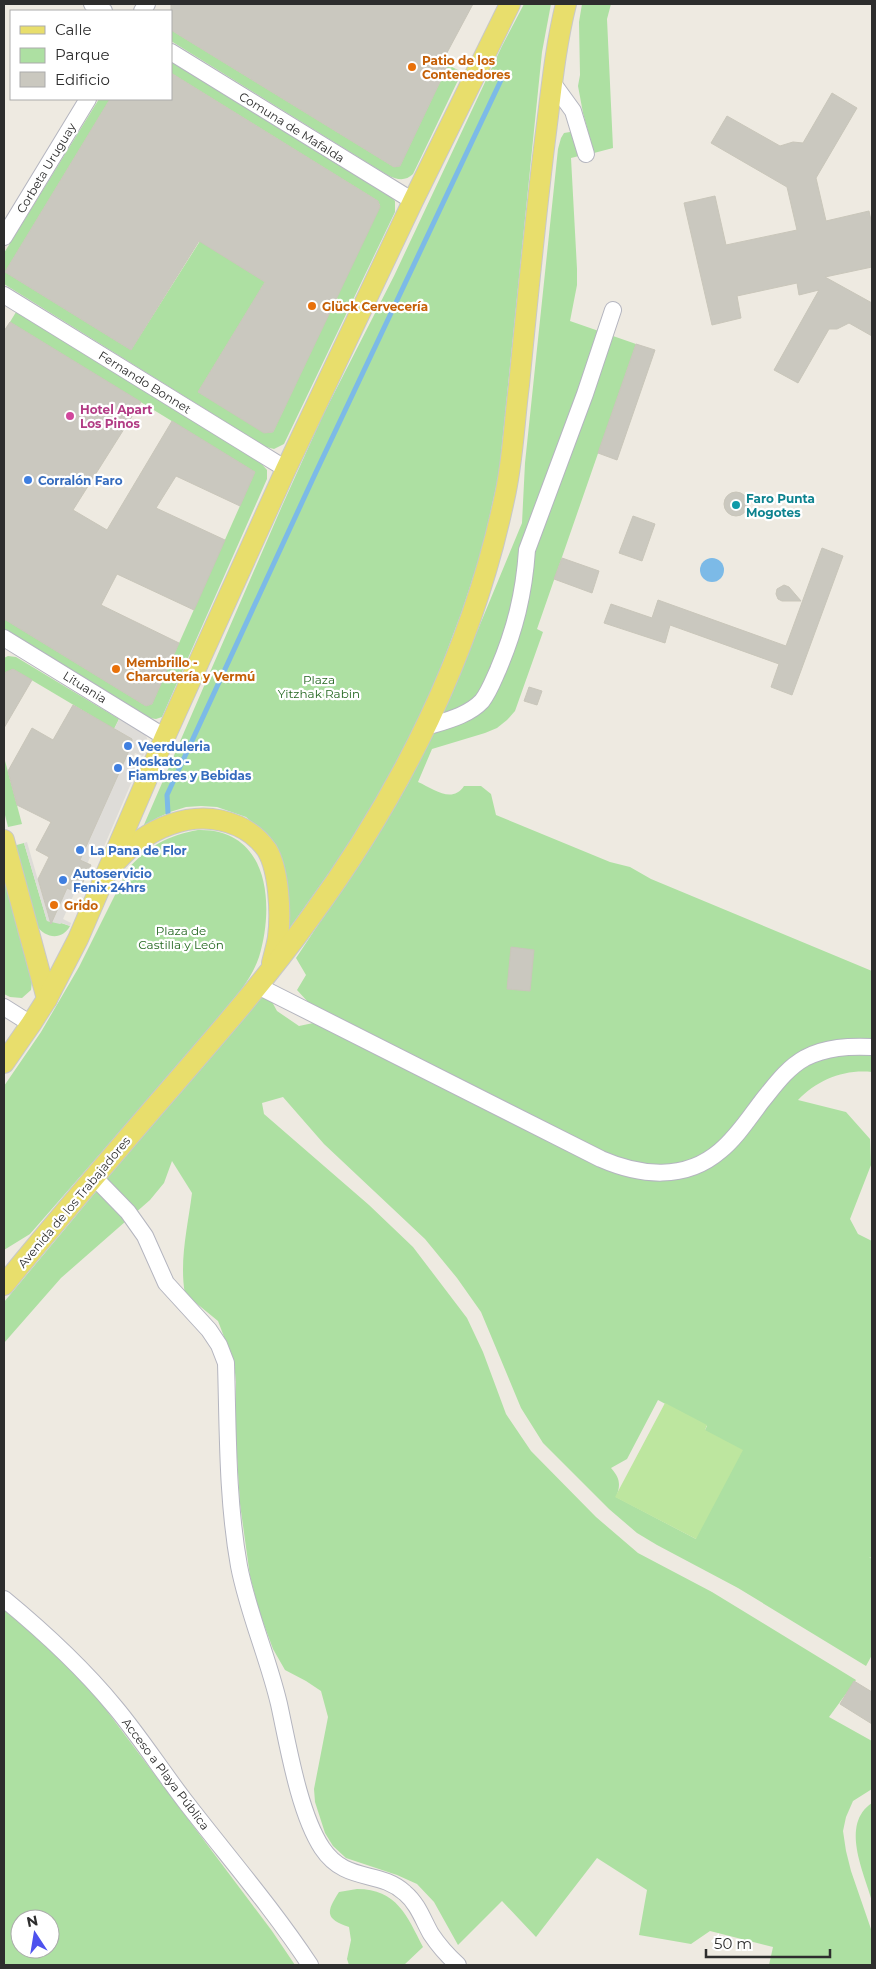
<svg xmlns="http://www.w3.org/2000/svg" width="876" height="1969" font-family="Montserrat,sans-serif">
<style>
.green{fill:#ade0a2;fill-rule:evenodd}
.pitch{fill:#bde69f}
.plaza{fill:#dedcd8}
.water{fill:#7cbae7}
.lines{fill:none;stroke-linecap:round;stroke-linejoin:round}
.stream{stroke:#7cbae7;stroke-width:5}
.building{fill:#cac8bf;stroke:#c9c6ba}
.minor-casing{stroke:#b4b5bf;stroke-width:18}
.major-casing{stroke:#c8c8c8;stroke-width:22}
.minor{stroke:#fff;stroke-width:16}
.major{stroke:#e8de6c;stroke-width:20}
.food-dot{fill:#e8710a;stroke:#fff;stroke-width:2}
.hotel-dot{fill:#d1479c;stroke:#fff;stroke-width:2}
.shop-dot{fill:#3f7fe0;stroke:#fff;stroke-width:2}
.culture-dot{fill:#0f9aa8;stroke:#fff;stroke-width:2}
.labels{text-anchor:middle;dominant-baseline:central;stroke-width:4.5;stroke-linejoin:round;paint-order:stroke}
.food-label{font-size:12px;font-weight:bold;fill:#c56008;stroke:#fff;text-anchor:start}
.street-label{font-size:12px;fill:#2d2d2d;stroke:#fff}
.hotel-label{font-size:12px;font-weight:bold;fill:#b23c85;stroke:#fff;text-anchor:start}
.shop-label{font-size:12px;font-weight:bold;fill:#366cbe;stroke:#fff;text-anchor:start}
.culture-label{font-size:12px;font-weight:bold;fill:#0d838f;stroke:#fff;text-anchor:start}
.park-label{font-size:12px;fill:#246720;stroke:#fff}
</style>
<rect width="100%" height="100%" fill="#eeeae1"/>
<!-- green -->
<g class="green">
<path d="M524 4H551L542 52 499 474 482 550 462 611 438 675 414 731 389 780 336 863 289 929V905L268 836 246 817 217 807 201 806 186 807 170 812 157 818 143 827 282 506 323 415 394 276 502 46Z"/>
<path d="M582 4H611L607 19 613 148 594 153 583 113 578 86 580 75 579 22Z"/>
<path d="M171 30 394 167 400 166 448 65 462 72 413 174C406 181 398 180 389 176L171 41Z"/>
<path d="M171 58 390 195 395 201V212L284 444 274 449 266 447 4 284V253L99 99H110L5 272 131 350 200 241 265 282 198 392 265 433 273 432 380 206 378 201 171 73Z"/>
<path d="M570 132 572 133 579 156 571 158 577 269V285L570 321 636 344 537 629 543 632 515 711 507 720 497 728 485 733 432 749 418 782C434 789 452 804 464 786H481L491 794 496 815 610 862 630 867 651 879 872 971V1042L832 1044 735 1124 718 1144 704 1154 676 1166 626 1163 308 1002 297 990 306 975 296 958 360 862 408 784 450 697 522 523 525 463 558 149 561 138 564 133Z"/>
<path d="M16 312 260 462 267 470V479L162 717 156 719 149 718 4 629V619L146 706 152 704 255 472 10 322Z"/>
<path d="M8 656 16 657 119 719 114 729 13 669 6 672 4 676V658Z"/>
<path d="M4 757 22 824 8 827 4 811Z"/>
<path d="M198 830C269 828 275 905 259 957 252 978 237 995 224 1012L30 1234 4 1250V1086L41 1032 79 967 128 869C148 846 169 835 198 830Z"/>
<path d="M24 843 47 921 61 923 70 926C62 941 45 938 37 926L13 846Z"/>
<path d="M4 877 32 981 31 990 22 998 10 997 4 994Z"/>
<path d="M265 989 277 1011 299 1026 318 1022 595 1164 694 1172 792 1075 826 1056 872 1053V1072C844 1069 817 1080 798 1100L846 1112 870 1139 871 1165 850 1219 858 1234 872 1241V1558L869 1557 872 1559V1655L866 1666 738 1588 657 1545 637 1533 609 1509 543 1443 521 1408 481 1312 457 1278 425 1239 324 1144 283 1097 262 1103 264 1114 369 1205 413 1247 467 1318 483 1352 506 1414 531 1451 596 1517 638 1553 712 1592 856 1680 829 1717 872 1741V1789L853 1801 846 1817 843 1831 846 1851 851 1871 872 1932V1965H769L773 1947 710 1931 691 1944 639 1935 647 1890 597 1858 536 1937 502 1901 458 1945 434 1902 417 1884 397 1875 346 1858 333 1846 325 1833 315 1802 314 1789 328 1717 321 1691 306 1681 285 1670 273 1649 259 1611 250 1576 240 1504 235 1425 236 1382 234 1363 218 1321 185 1294C179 1261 188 1225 192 1193L172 1161 164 1183 150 1200 61 1278 4 1343V1302ZM658 1400 707 1426 705 1430 696 1539 616 1497C621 1485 620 1478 611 1468L627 1459Z"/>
<path d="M4 1609C37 1635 66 1664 95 1695L272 1931 295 1965H4ZM20 1919H50V1949H20Z"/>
<path d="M872 1803V1901C864 1872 840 1824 872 1803Z"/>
<path d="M357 1889C397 1889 407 1916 423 1947L404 1965H349L347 1959 351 1940 349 1927C325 1919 326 1912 339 1892Z"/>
</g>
<!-- pitch -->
<path class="pitch" d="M665 1403 707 1425 705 1430 743 1450 696 1539 615 1497Z"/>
<!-- plaza -->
<path class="plaza" d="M119 719 144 733 147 738 148 745 143 756 135 753 131 763 138 767 103 849 95 846 63 919 71 923 70 926 62 923 60 924 47 921 24 843 27 842 48 915 54 916 132 744V739L114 729Z"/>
<!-- water -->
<circle class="water" cx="712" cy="570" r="12"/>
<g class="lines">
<!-- stream -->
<path class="stream" d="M168 813 167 795 316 472 502 78"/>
</g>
<!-- building -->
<g class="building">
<path d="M171 4H473L442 62 448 65 400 166 394 167 171 30Z"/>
<path d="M171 73 378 201 380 207 273 432 264 433 198 392 265 282 199 241 131 350 5 272 110 99H171Z"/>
<path d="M832 93 857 108 816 178 826 221 869 211 872 225V267L825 277 872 303V336L849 323 837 329H829L798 383 774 370 819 290 799 295 797 283 737 296 741 318 712 325 684 203 715 196 726 245 797 230 787 187 711 143 727 116 780 146 793 142 803 143Z"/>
<path d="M10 322 141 402 73 510 107 530 172 421 255 472 240 506 176 476 156 508 225 540 194 610 117 574 101 605 179 643 152 704 146 706 4 619V331Z"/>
<path d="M636 344 655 350 617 460 598 453Z"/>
<circle cx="736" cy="504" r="12"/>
<path d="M633 516 655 524 642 561 619 553Z"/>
<path d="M822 548 843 556 792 695 771 687 779 664 670 625 665 643 604 623 611 604 652 618 658 600 786 646Z"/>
<path d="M562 558 599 571 592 593 554 579Z"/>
<path d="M784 585 789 587 801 601H782L778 599 776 594 777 589Z"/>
<path d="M13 669 32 680 4 728V676L6 672Z"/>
<path d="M529 687 542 691 537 705 524 701Z"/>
<path d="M73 705 132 739V744L80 860 91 865 78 893 67 888 51 924 38 879 49 857 36 850 51 822 17 805 8 771 32 728 53 740Z"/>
<path d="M511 947 534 950 530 991 507 989Z"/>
<path d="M854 1681 872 1692V1724L840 1704Z"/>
</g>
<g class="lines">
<!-- minor casing -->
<g class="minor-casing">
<g id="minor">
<path d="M92 4 104 11"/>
<path d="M142 11 147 4"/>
<path d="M171 52 413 201"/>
<path d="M552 82 573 111 586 154"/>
<path d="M4 237 88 99"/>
<path d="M4 295 286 469"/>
<path d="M4 638 165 737"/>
<path d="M426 727C445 721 468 716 482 701 489 692 493 681 498 670 515 630 524 594 527 550L585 394 613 310"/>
<path d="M258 986 601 1159C640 1176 685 1181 720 1151 737 1137 749 1118 762 1101 775 1085 787 1068 805 1058 826 1047 849 1046 872 1047"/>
<path d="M4 1007 31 1024"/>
<path d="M94 1177 128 1212 145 1236 166 1283 209 1330 219 1345 226 1363C228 1431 227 1499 239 1566 248 1613 268 1657 279 1704 288 1745 299 1813 322 1848 346 1884 379 1869 405 1893 418 1904 423 1920 431 1934 439 1946 448 1956 458 1965"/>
<path d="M4 1599C44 1632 82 1667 115 1707 141 1738 163 1773 188 1805 229 1858 273 1909 310 1965"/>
</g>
</g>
<!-- major casing -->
<g class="major-casing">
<g id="major">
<path d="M4 840 47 999"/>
<path d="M115 863C145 829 193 806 238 826 249 831 260 840 267 850 279 870 281 914 278 937 277 945 274 954 272 963"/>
<path d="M4 1063 31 1024 47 999 78 939 165 737 286 469 413 201 510 4"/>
<path d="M4 1285C60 1216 119 1148 177 1081 223 1028 269 975 310 918 401 794 472 651 504 500 513 462 514 423 519 385 527 303 535 221 545 140 551 94 555 48 566 4"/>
</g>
</g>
<!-- minor -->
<use href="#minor" class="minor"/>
<!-- major -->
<use href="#major" class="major"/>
</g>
<!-- markers -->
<g class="food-dot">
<circle cx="412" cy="67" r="5"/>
<circle cx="312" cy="306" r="5"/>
<circle cx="116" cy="669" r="5"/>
<circle cx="54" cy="905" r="5"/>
</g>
<circle class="hotel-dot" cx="70" cy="416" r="5"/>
<g class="shop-dot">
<circle cx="28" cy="480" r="5"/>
<circle cx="128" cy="746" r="5"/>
<circle cx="118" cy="768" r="5"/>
<circle cx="80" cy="850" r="5"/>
<circle cx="63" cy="880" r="5"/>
</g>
<circle class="culture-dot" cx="736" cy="505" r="5"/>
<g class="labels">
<!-- food labels -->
<g class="food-label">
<text x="422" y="60">Patio de los<tspan x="422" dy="14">Contenedores</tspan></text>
<text x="322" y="306">Glück Cervecería</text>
<text x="126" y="662">Membrillo -<tspan x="126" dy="14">Charcutería y Vermú</tspan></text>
<text x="64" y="905">Grido</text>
</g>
<!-- street labels -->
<g class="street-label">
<text transform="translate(292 127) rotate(32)">Comuna de Mafalda</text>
<text transform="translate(46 168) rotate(-59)">Corbeta Uruguay</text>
<text transform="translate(145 382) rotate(32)">Fernando Bonnet</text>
<text transform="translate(85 687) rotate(32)">Lituania</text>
<text transform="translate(74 1202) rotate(-50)">Avenida de los Trabajadores</text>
<text transform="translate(166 1774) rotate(53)">Acceso a Playa Pública</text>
</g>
<!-- hotel labels -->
<g class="hotel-label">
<text x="80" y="409">Hotel Apart<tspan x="80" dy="14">Los Pinos</tspan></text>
</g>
<!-- shop labels -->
<g class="shop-label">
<text x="38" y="480">Corralón Faro</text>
<text x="138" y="746">Veerduleria</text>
<text x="128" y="761">Moskato -<tspan x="128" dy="14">Fiambres y Bebidas</tspan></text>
<text x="90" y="850">La Pana de Flor</text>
<text x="73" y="873">Autoservicio<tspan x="73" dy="14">Fenix 24hrs</tspan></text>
</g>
<!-- culture labels -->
<g class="culture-label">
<text x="746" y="498">Faro Punta<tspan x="746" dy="14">Mogotes</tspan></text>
</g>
<!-- park labels -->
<g class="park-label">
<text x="319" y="679">Plaza<tspan x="319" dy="14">Yitzhak Rabin</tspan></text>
<text x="181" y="930">Plaza de<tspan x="181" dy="14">Castilla y León</tspan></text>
</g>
</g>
<!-- border -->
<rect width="876" height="1969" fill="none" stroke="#2d2d2d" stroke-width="10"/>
<!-- legend -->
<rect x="10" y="10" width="162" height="90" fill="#ffffff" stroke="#ababab"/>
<rect x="20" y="26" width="25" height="8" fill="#e8de6c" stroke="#ababab"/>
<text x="55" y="35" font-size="15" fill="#2d2d2d">Calle</text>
<rect x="20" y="48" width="25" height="15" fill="#ade0a2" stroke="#ababab"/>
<text x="55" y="60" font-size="15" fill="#2d2d2d">Parque</text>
<rect x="20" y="72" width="25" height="15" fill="#cac8bf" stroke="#ababab"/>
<text x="55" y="85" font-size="15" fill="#2d2d2d">Edificio</text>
<!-- north arrow -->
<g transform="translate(35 1934) rotate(348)"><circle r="24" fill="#ffffff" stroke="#ababab"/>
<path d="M0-4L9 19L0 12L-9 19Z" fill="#4e52ee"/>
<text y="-8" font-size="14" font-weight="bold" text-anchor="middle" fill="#2d2d2d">N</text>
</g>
<!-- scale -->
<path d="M706 1949v8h124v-8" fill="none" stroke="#2d2d2d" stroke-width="2.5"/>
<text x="714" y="1949" font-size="15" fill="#2d2d2d" stroke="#ffffff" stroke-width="4" paint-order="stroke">50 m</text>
</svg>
